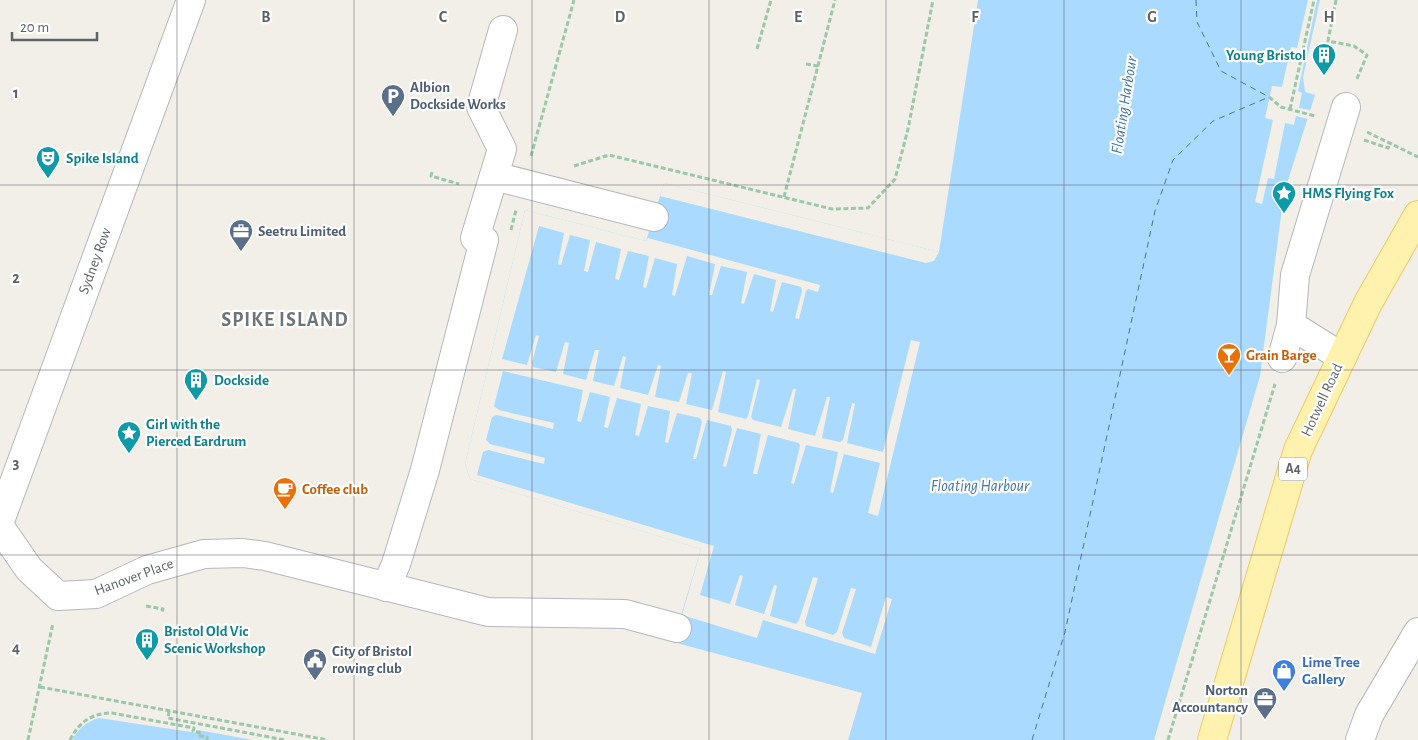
<svg xmlns="http://www.w3.org/2000/svg" width="1418" height="740" font-family="'Alegreya Sans',sans-serif">
<style>
.water{fill:#aadaff}
.pier{fill:#f1efe8}
.lines{fill:none;stroke-linecap:round;stroke-linejoin:round}
.ferry{stroke:#4174aa;stroke-width:1;stroke-dasharray:6 5;stroke-linecap:butt}
.minor-casing{stroke:#b5b8bc;stroke-width:30}
.major-casing{stroke:#f2c960;stroke-width:30}
.path{stroke:#9cc7a9;stroke-width:3;stroke-dasharray:5 2.5;stroke-linecap:butt}
.minor{stroke:#fff;stroke-width:28}
.major{stroke:#fff2af;stroke-width:28}
.grid{fill:none;stroke:#5f6368;stroke-width:1;stroke-opacity:0.55}
.labels{text-anchor:middle;dominant-baseline:central;stroke-width:4.5;stroke-linejoin:round;paint-order:stroke}
.shield{fill:#fff;stroke:#8f9295;stroke-width:1}
.shield-label{font-size:14px;font-weight:bold;fill:#5f6368}
.culture-label{font-size:15px;font-weight:bold;fill:#0d838f;stroke:#fff;text-anchor:start}
.service-label{font-size:15px;font-weight:bold;fill:#4e5e75;stroke:#fff;text-anchor:start}
.street-label{font-size:15px;fill:#5f6368;stroke:#fff}
.food-label{font-size:15px;font-weight:bold;fill:#c56008;stroke:#fff;text-anchor:start}
.shop-label{font-size:15px;font-weight:bold;fill:#366cbe;stroke:#fff;text-anchor:start}
.water-label{font-size:16px;font-style:italic;fill:#4174aa;stroke:#fff}
.district-label{font-size:20px;font-weight:bold;letter-spacing:1px;fill:#70757a;stroke:#fff}
.grid-label{font-size:16px;text-anchor:middle;font-weight:bold;fill:#5f6368;stroke:#fff;stroke-width:4.5;stroke-linejoin:round;paint-order:stroke}
</style>
<rect width="100%" height="100%" fill="#f1efe8"/>
<!-- water -->
<g class="water">
<path d="M978 0H1320L1303 77 1305 92 1315 95 1284 193 1260 376 1154 740H848L862 693 673 642 701 549 470 479 465 464 525 210 646 241 664 183 939 252Z"/>
<path d="M99 718 197 733 198 730 253 740H72C79 728 86 722 99 718Z"/>
</g>
<!-- pier -->
<g class="pier">
<path d="M1308 0H1317L1298 91 1302 93 1299 108 1310 110 1309 115 1308 119 1296 116 1294 125 1285 123 1274 179 1268 178 1262 204 1255 202 1273 120 1265 118 1272 86 1282 87 1291 47 1297 48Z"/>
<path d="M664 183 939 252 934 261 926 263 660 196Z"/>
<path d="M525 210 646 241 648 238 820 285 818 292 808 289 806 291 799 319 795 318 802 291 801 287 782 282 773 312 770 311 776 280 754 274 744 304 741 303 747 272 721 266 712 295H709L715 264 687 256 675 296 672 295 677 264 655 258 646 288 643 287 649 256 628 251 619 280 615 279 621 249 596 242 588 272 584 271 590 240 570 235 561 265 558 264 564 233 539 226 502 359 527 365 536 335 539 336 532 363 533 367 556 372 565 342 569 343 563 374 586 380 595 350H599L593 381 614 386 623 356 626 357 620 388 648 395 658 365 661 366 655 397 679 402 688 373H692L686 404 712 410 723 371 726 372 718 412 746 419 748 416 757 379 760 380 751 417 753 420 781 427 793 389H796L788 429 815 436 827 397H830L822 438 840 442 843 440 852 403 855 404 847 443 883 452 911 340 920 342 878 516 868 513 880 463 844 454 833 493 830 492 838 452 806 445 794 484 791 483 800 446 799 443 768 435 757 474H753L761 434 737 428 726 467 723 466 732 430 731 426 707 420 696 459H693L702 422 700 418 677 413 668 443 665 442 670 411 648 406 639 436 635 435 641 404 617 398 608 428 604 427 610 397 590 392 581 422 577 421 583 390 503 371 494 406 499 410 554 423 553 429 497 415 492 417 486 440 490 444 545 458 544 464 488 450 483 452 477 475 714 546 700 595 730 604 740 575 743 576 735 605 764 614 774 585 777 586 770 616 796 624 799 620 813 577 818 578 805 622 806 626 833 635 837 632 851 588 856 589 842 633 844 638 871 647 886 597 892 599 875 654 763 620 757 638 682 615 701 549 470 479 465 464Z"/>
</g>
<g class="lines">
<!-- ferry -->
<g class="ferry">
<path d="M1196 0 1197 22 1221 71 1269 97"/>
<path d="M1032 740 1065 632 1155 211 1173 160 1213 121 1269 97"/>
</g>
<!-- minor casing -->
<g class="minor-casing">
<g id="minor">
<path d="M494 176 654 217"/>
<path d="M1291 325 1342 357"/>
<path d="M1282 358 1291 325 1295 275 1346 107"/>
<path d="M0 521 191 0"/>
<path d="M0 527 29 569 58 596 96 594 147 570 204 554 243 553 265 556 488 612 625 614 677 628"/>
<path d="M386 587 396 564 425 470 484 240 475 238 502 149 481 107 503 30"/>
<path d="M1360 740 1369 715 1418 632"/>
</g>
</g>
<!-- major casing -->
<g class="major-casing">
<path id="major" d="M1212 740 1298 450 1368 303 1418 215"/>
</g>
<!-- path -->
<g class="path">
<path d="M1336 0 1328 41 1354 46 1367 55 1356 81"/>
<path d="M757 49 771 0"/>
<path d="M806 64 818 66"/>
<path d="M1269 97 1281 107 1315 116"/>
<path d="M1290 109 1314 0"/>
<path d="M1367 132 1418 157"/>
<path d="M1364 140 1388 148 1391 142"/>
<path d="M531 156 574 0"/>
<path d="M574 166 609 155 832 209 868 208 895 179 908 129 933 0"/>
<path d="M432 172 431 176 459 184"/>
<path d="M784 197 835 0"/>
<path d="M511 230 516 210"/>
<path d="M146 606 163 609 162 612"/>
<path d="M40 687 328 740"/>
<path d="M169 711 168 718 285 740"/>
<path d="M28 740 53 623"/>
<path d="M70 740C79 722 92 713 112 713L194 728 193 731 201 733 200 736 207 737V740"/>
<path d="M1168 740 1275 384"/>
</g>
<!-- minor -->
<use href="#minor" class="minor"/>
<!-- major -->
<use href="#major" class="major"/>
</g>
<!-- grid -->
<path class="grid" d="M177 0V740M354 0V740M532 0V740M709 0V740M886 0V740M1064 0V740M1241 0V740M0 185H1418M0 370H1418M0 555H1418"/>
<!-- icons -->
<defs>
<g id="building-pin" transform="scale(1.25)"><path d="M0 17L-7.5 6A9.5 9.5 0 1 1 7.5 6Z" fill="#0f9aa8" stroke="#fff"/><path d="M-4-6H4V6H1V3H-1V6H-4ZM-2.5-4.3h1.7v1.8h-1.7ZM.8-4.3h1.7v1.8H.8ZM-2.5-1h1.7V.8h-1.7ZM.8-1h1.7V.8H.8Z" fill="#fff"/></g>
<g id="parking-pin" transform="scale(1.25)"><path d="M0 17L-7.5 6A9.5 9.5 0 1 1 7.5 6Z" fill="#5c6f8a" stroke="#fff"/><path d="M-3.5-5.5H1a3.5 3.5 0 0 1 0 7H-1V5.5H-3.5ZM-1-3.4V-.6H.8a1.4 1.4 0 0 0 0-2.8Z" fill="#fff"/></g>
<g id="theatre-pin" transform="scale(1.25)"><path d="M0 17L-7.5 6A9.5 9.5 0 1 1 7.5 6Z" fill="#0f9aa8" stroke="#fff"/><path d="M-5-5.5Q0-4 5-5.5V0Q5 5 0 6Q-5 5-5 0ZM-3.3-2.5H-1v1.5H-3.3ZM1-2.5H3.3v1.5H1ZM-2.8 1Q0 5.5 2.8 1Z" fill="#fff"/></g>
<g id="sight-pin" transform="scale(1.25)"><path d="M0 17L-7.5 6A9.5 9.5 0 1 1 7.5 6Z" fill="#0f9aa8" stroke="#fff"/><path d="M0-6L1.8-2.2L6-1.7L2.9 1.2L3.7 5.4L0 3.3L-3.7 5.4L-2.9 1.2L-6-1.7L-1.8-2.2Z" fill="#fff"/></g>
<g id="office-pin" transform="scale(1.25)"><path d="M0 17L-7.5 6A9.5 9.5 0 1 1 7.5 6Z" fill="#5c6f8a" stroke="#fff"/><path d="M-6-3h4V-5.5h4V-3h4V5H-6ZM-1-4.5V-3h2v-1.5ZM-6 0V1H6V0Z" fill="#fff"/></g>
<g id="bar-pin" transform="scale(1.25)"><path d="M0 17L-7.5 6A9.5 9.5 0 1 1 7.5 6Z" fill="#e8710a" stroke="#fff"/><path d="M-6-5H6L.8 .8V4.5H3.5V6h-7V4.5H-.8V.8Z" fill="#fff"/></g>
<g id="cafe-pin" transform="scale(1.25)"><path d="M0 17L-7.5 6A9.5 9.5 0 1 1 7.5 6Z" fill="#e8710a" stroke="#fff"/><path d="M-5.5-4.5H6V0H3Q3 3.5 0 3.5H-2.5Q-5.5 3.5-5.5 0ZM3-3.2v2h1.7v-2ZM-6 4.5H4V6H-6Z" fill="#fff"/></g>
<g id="civic-pin" transform="scale(1.25)"><path d="M0 17L-7.5 6A9.5 9.5 0 1 1 7.5 6Z" fill="#5c6f8a" stroke="#fff"/><path d="M-.6-6.5H3V-4.5H.6V-3L4-1V1h2V6H-6V1h2V-1L-.6-3ZM-1.2 2.5V6h2.4V2.5Z" fill="#fff"/></g>
<g id="shop-pin" transform="scale(1.25)"><path d="M0 17L-7.5 6A9.5 9.5 0 1 1 7.5 6Z" fill="#3f7fe0" stroke="#fff"/><path d="M-5-2.5h2.3a2.7 3.5 0 0 1 5.4 0H5L5.5 6h-11ZM-1.5-2.5h3a1.5 2.3 0 0 0-3 0Z" fill="#fff"/></g>
</defs>
<g fill-rule="evenodd">
<use href="#building-pin" x="1324" y="55"/>
<use href="#parking-pin" x="393" y="96"/>
<use href="#theatre-pin" x="48" y="158"/>
<use href="#sight-pin" x="1284" y="193"/>
<use href="#office-pin" x="241" y="231"/>
<use href="#bar-pin" x="1229" y="355"/>
<use href="#building-pin" x="196" y="380"/>
<use href="#sight-pin" x="129" y="433"/>
<use href="#cafe-pin" x="285" y="489"/>
<use href="#building-pin" x="147" y="640"/>
<use href="#civic-pin" x="315" y="660"/>
<use href="#shop-pin" x="1284" y="671"/>
<use href="#office-pin" x="1265" y="699"/>
</g>
<g class="labels">
<!-- shield labels -->
<rect class="shield" x="1279" y="457.5" width="28" height="23" rx="4"/>
<g class="shield-label">
<text x="1293" y="469">A4</text>
</g>
<!-- culture labels -->
<g class="culture-label">
<text x="1306" y="55" text-anchor="end">Young Bristol</text>
<text x="66" y="158">Spike Island</text>
<text x="1302" y="193">HMS Flying Fox</text>
<text x="214" y="380">Dockside</text>
<text x="146" y="424">Girl with the<tspan x="146" dy="17">Pierced Eardrum</tspan></text>
<text x="164" y="631">Bristol Old Vic<tspan x="164" dy="17">Scenic Workshop</tspan></text>
</g>
<!-- service labels -->
<g class="service-label">
<text x="410" y="87">Albion<tspan x="410" dy="17">Dockside Works</tspan></text>
<text x="258" y="231">Seetru Limited</text>
<text x="332" y="651">City of Bristol<tspan x="332" dy="17">rowing club</tspan></text>
<text x="1248" y="690" text-anchor="end">Norton<tspan x="1248" dy="17">Accountancy</tspan></text>
</g>
<!-- street labels -->
<g class="street-label">
<text transform="translate(95 261) rotate(-70)">Sydney Row</text>
<text transform="translate(1322 400) rotate(-65)">Hotwell Road</text>
<text transform="translate(134 577) rotate(-20)">Hanover Place</text>
</g>
<!-- food labels -->
<g class="food-label">
<text x="1246" y="355">Grain Barge</text>
<text x="302" y="489">Coffee club</text>
</g>
<!-- shop labels -->
<g class="shop-label">
<text x="1302" y="662">Lime Tree<tspan x="1302" dy="17">Gallery</tspan></text>
</g>
<!-- water labels -->
<g class="water-label">
<text transform="translate(1124 105) rotate(-81)">Floating Harbour</text>
<text x="980" y="486">Floating Harbour</text>
</g>
<!-- district labels -->
<g class="district-label">
<text x="285" y="320">SPIKE ISLAND</text>
</g>
</g>
<g class="grid-label">
<text x="266" y="22">B</text>
<text x="443" y="22">C</text>
<text x="620" y="22">D</text>
<text x="798" y="22">E</text>
<text x="975" y="22">F</text>
<text x="1152" y="22">G</text>
<text x="1329" y="22">H</text>
<text x="16" y="98">1</text>
<text x="16" y="283">2</text>
<text x="16" y="468">3</text>
<text x="16" y="653">4</text>
</g>
<!-- scale -->
<path d="M12 32v8h85v-8" fill="none" stroke="#5f6368" stroke-width="2.5"/>
<text x="20" y="32" font-size="15" fill="#5f6368" stroke="#ffffff" stroke-width="4" paint-order="stroke">20 m</text>
</svg>
